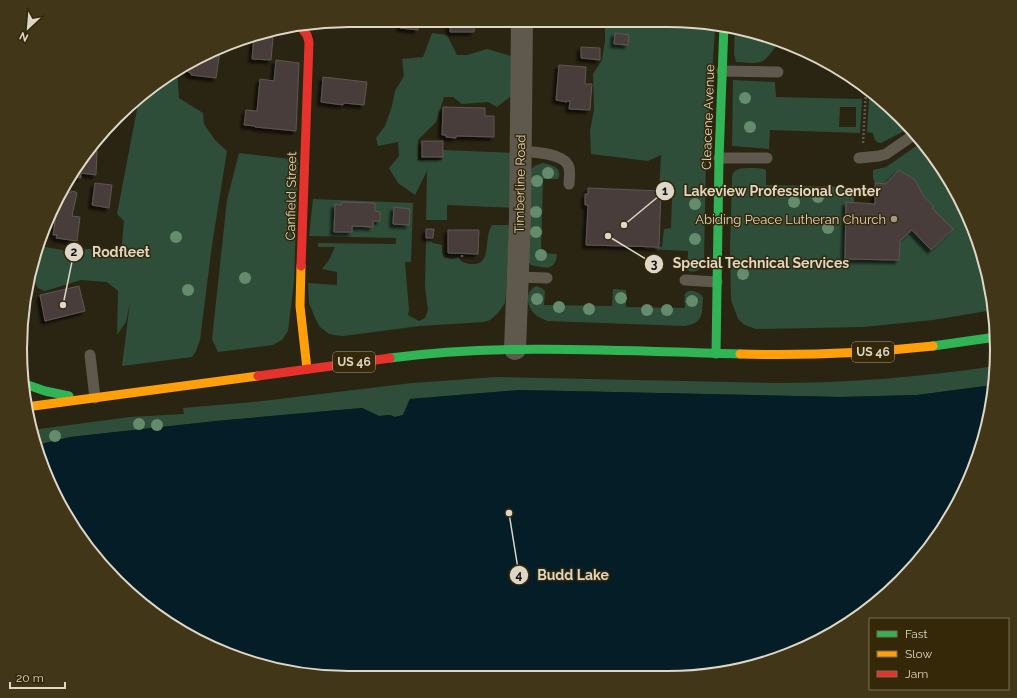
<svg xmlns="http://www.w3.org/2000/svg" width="1017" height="698" font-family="Raleway,sans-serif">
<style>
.green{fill:#2e4e39;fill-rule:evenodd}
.water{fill:#041d26}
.building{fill:#493e3b;stroke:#5e5652;filter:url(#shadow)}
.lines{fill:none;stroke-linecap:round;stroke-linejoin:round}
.path{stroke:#5d594e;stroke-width:2.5;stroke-dasharray:2 2;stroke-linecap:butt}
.lane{stroke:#5e594c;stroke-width:11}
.street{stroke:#5e594c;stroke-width:22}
.fast{stroke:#30b455;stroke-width:9}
.slow{stroke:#ff9f0a;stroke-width:9}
.jam{stroke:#e5322d;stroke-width:9}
.tree{fill:#648c6c}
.poi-dot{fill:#9f9887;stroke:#342809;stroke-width:1.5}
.labels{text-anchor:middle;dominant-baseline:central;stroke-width:3;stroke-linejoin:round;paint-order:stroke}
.shield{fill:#342809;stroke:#aba28d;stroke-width:1}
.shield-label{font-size:12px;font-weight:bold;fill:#ded6c6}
.street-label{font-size:13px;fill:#ded6c6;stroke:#342809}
.poi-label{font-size:13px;fill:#ded6c6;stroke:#342809;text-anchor:end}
.rim{fill:none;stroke:#ded6c6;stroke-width:2}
.leader{fill:none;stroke:#ded6c6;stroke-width:1.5}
.callout-dot{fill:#ded6c6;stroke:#342809;stroke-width:1.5}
.mark-label{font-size:12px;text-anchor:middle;font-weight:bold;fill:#111}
.callout-label{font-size:14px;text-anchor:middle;font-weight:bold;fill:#ded6c6;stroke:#342809;stroke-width:3;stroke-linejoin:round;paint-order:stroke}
</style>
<defs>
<filter id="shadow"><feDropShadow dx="-3.5" dy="3.5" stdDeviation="1" flood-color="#0009"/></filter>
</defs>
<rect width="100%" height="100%" fill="#2a2413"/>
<!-- green -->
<g class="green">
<path d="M605 20H624L623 23C638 16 638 25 650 26 661 28 673 27 685 28L683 21 713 24 715 30 706 159 704 262C702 270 694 274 687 270L688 251 645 249V247H662L664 229 671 228 672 198 661 197V191H659L661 155 648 161 591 154 590 131 594 110 593 74 602 60 605 41Z"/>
<path d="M735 27 779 42C762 65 765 64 736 62L734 54Z"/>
<path d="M432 33 447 35 457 55H467L487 49 511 56 514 94 497 107 488 102 462 104 453 97H444L436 122 418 140V160H442L443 150 513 153V208L447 205V220H426L427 172 429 167 415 195 398 183 389 168 399 156 398 142 378 146 376 138 385 126 392 106 395 91 404 76 402 59 423 57Z"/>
<path d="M177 70 179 98 203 113 204 124 215 140 227 151 212 245 200 340 196 351 192 357 122 366 130 302 126 322 117 335 118 291 107 282 81 280 45 291 38 288 34 281 30 280 39 246 69 251 98 248 102 255 113 252 121 255 124 221 117 214 139 99 166 75Z"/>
<path d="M733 80 775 82 776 97 862 99 860 133 770 130 769 149 732 146ZM840 107H856V127H839Z"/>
<path d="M869 99H876L901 117 910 128 881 143C875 143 874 138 873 133L867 132Z"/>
<path d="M922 142 942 166 972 223 991 285 993 310 933 320 863 327 756 329 745 325 738 319 731 300 730 246 732 180C732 177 732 173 735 171 739 167 758 168 764 169L766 170V185L854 187V203L845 259 899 260 900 241 912 230 931 250 953 229 932 208 934 206 924 197 915 180 899 170 886 182V184L875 183 873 178V170L886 167Z"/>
<path d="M239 153 298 160 294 281 288 331 282 340 273 345 218 352 212 339 227 200Z"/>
<path d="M543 163C552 165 563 168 558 179H543L541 253 557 254C556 272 544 268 531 265L528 261 531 170 534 166Z"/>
<path d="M313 199 413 203 411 262H405L409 310 408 315 419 321 425 318 428 310 425 287 426 238 433 243 442 245V252L444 257C449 259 453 260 458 257 461 262 466 264 471 264 493 266 483 238 492 225H508L509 229 506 293 505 303 498 313 490 320 484 322 420 326 343 336 334 335 329 334 320 327 316 320 309 303 308 283 337 285V272L322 269 329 260 335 247H318V243L396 244V238L309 236Z"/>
<path d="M537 286 543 289 545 291 544 305 612 306 613 289 626 290V307L685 308C685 304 684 297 685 294 689 287 700 293 703 297 702 313 704 323 685 326L548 321C543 319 537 317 534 313 526 305 525 290 537 286Z"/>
<path d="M995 366 993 385 917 395 840 397 519 390 410 399 403 415 395 417 390 415 379 416 362 408 216 421 70 437 37 445 32 430 130 417 184 414 183 408 253 402 412 383 497 377 774 383C848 383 922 377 995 366Z"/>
</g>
<!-- water -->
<path class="water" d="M993 385 991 413 972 475 941 532 900 582 814 644 732 672 668 678H349L285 672 223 653 166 622 116 581 54 495 37 445 70 437 216 421 362 408 379 416 390 415 395 417 403 415 410 399 519 390 840 397 917 395Z"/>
<!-- building -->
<g class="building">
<path d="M401 20H418V30L400 28Z"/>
<path d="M450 20H475L474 32H450Z"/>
<path d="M615 33 629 35 628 45 614 44Z"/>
<path d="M254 36 273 38 271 60 252 59Z"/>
<path d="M581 47 600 48V60L581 58Z"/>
<path d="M220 51 216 78 191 75V73L188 72 189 65Z"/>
<path d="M276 60 299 63 296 131 255 127V126L244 125 246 110 257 111 260 79 274 81Z"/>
<path d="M559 65 586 67 585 84H592L590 110 569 109 570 101H567V102L556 100Z"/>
<path d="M323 77 367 82 364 105 344 103 343 105 321 102Z"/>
<path d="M443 107 485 108V116H494V137L456 136V138L446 137V135H442Z"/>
<rect x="422" y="141" width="21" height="16"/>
<path d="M90 151H97L96 175 81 173V178L74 177Z"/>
<path d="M899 170 915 180 924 197 934 206 932 208 953 229 931 250 912 230 900 241 899 260 845 259 846 202 875 204V183L886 184V183Z"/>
<path d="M95 183 112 185 109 208 92 205Z"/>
<path d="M588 188 661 191 659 247 586 245 588 205H585V194H588Z"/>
<path d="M71 191 76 192 77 193 72 216 80 217 77 241 56 238 57 235H53L56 215 51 214 65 192 71 193Z"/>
<path d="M341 202 375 203V211L380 212V221H373V227L352 226V232H334L335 204 341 205Z"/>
<path d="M394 207 410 209 409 225 393 224Z"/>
<path d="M426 229H434L433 238H426Z"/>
<path d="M448 230H479L478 254 448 253Z"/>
<path d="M79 286 85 311 45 321 40 295Z"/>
</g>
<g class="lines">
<!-- path -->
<g class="path">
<path d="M863 143 866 91"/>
<path d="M462 257V254"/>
</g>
<!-- lane -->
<g class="lane">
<path d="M722 71 778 72"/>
<path d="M521 151C533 152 562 153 568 165 571 171 569 179 569 184"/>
<path d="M719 158H767"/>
<path d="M859 158 879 156 886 154 915 134"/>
<path d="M517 277 547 278"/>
<path d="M685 280 717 282"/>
<path d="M90 355 95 398"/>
</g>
<!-- street -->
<path class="street" d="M515 349 520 218 522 20"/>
<!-- fast -->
<g class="fast">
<path d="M933 346 996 337"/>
<path d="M716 354 719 158 724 25"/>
<path d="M390 358C506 343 623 351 740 354"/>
<path d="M25 384 45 391 69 396"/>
</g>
<!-- slow -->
<g class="slow">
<path d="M301 266 300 306 307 369"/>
<path d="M740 354C805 356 868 353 933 346"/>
<path d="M26 407 258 376"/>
</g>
<!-- jam -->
<g class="jam">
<path d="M300 26 307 35 309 42 301 266"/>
<path d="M258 376 390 358"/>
</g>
</g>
<!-- trees -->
<g class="tree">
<circle cx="745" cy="98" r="6"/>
<circle cx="750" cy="127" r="6"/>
<circle cx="548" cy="173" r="6"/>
<circle cx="537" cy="181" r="6"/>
<circle cx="818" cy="197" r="6"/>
<circle cx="794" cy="202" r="6"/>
<circle cx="695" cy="204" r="6"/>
<circle cx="536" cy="212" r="6"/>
<circle cx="828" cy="228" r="6"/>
<circle cx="536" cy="232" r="6"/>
<circle cx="176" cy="237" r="6"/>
<circle cx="695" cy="239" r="6"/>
<circle cx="541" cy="255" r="6"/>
<circle cx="743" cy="274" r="6"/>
<circle cx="245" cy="278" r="6"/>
<circle cx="188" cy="290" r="6"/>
<circle cx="621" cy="298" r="6"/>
<circle cx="537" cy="299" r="6"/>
<circle cx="692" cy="301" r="6"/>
<circle cx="559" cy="307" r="6"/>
<circle cx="589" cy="309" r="6"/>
<circle cx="647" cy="310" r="6"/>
<circle cx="667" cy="310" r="6"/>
<circle cx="139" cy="424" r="6"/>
<circle cx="157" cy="425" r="6"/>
<circle cx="55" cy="436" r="6"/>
</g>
<!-- markers -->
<circle class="poi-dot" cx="894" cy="219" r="4"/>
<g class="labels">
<!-- shield labels -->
<g class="shield">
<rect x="852" y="342" width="42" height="20" rx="3"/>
<rect x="333" y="352" width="42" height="20" rx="3"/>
</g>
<g class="shield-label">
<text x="873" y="352">US 46</text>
<text x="354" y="362">US 46</text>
</g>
<!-- street labels -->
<g class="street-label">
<text transform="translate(708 117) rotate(-88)">Cleacene Avenue</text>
<text transform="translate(520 184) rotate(-89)">Timberline Road</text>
<text transform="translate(291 196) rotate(-89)">Canfield Street</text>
</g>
<!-- poi labels -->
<g class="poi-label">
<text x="886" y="219">Abiding Peace Lutheran Church</text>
</g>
</g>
<!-- crop -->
<path d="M0 0H1017V698H0ZM349 27H668A322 322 0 0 1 990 349V349A322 322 0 0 1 668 671H349A322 322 0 0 1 27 349V349A322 322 0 0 1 349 27Z" fill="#423618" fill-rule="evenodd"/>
<path class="rim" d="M349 27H668A322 322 0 0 1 990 349V349A322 322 0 0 1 668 671H349A322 322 0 0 1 27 349V349A322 322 0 0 1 349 27Z"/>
<!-- callouts -->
<path class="leader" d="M624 225L665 191M63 305L74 252M608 236L654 264M509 513L519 575"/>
<g class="callout-dot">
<circle cx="624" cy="225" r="4"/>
<circle cx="63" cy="305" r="4"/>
<circle cx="608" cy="236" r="4"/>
<circle cx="509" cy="513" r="4"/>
<circle cx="665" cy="191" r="10"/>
<circle cx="74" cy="252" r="10"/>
<circle cx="654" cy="264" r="10"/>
<circle cx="519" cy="575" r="10"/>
</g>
<g class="mark-label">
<text x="665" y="195">1</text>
<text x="74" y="256">2</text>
<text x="654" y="268">3</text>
<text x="519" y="579">4</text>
</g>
<g class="callout-label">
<text x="782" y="196">Lakeview Professional Center</text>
<text x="121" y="257">Rodfleet</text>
<text x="761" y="268">Special Technical Services</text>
<text x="573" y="580">Budd Lake</text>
</g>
<!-- legend -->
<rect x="869" y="618" width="140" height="72" fill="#342809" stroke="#786e55"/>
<rect x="877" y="631" width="20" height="6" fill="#30b455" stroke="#786e55"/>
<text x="905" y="638" font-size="12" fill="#ded6c6">Fast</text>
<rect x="877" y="651" width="20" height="6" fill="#ff9f0a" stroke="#786e55"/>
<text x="905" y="658" font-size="12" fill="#ded6c6">Slow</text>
<rect x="877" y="671" width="20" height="6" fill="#e5322d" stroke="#786e55"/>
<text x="905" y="678" font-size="12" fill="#ded6c6">Jam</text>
<!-- north arrow -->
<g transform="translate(28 28) rotate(206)" stroke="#342809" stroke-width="3" paint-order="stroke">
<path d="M0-3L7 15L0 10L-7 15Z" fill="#ded6c6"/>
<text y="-6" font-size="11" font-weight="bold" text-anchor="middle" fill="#ded6c6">N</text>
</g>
<!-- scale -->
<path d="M10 682v6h55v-6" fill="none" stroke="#ded6c6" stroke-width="2"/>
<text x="16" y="682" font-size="12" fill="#ded6c6" stroke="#342809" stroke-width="3" paint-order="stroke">20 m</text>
</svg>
